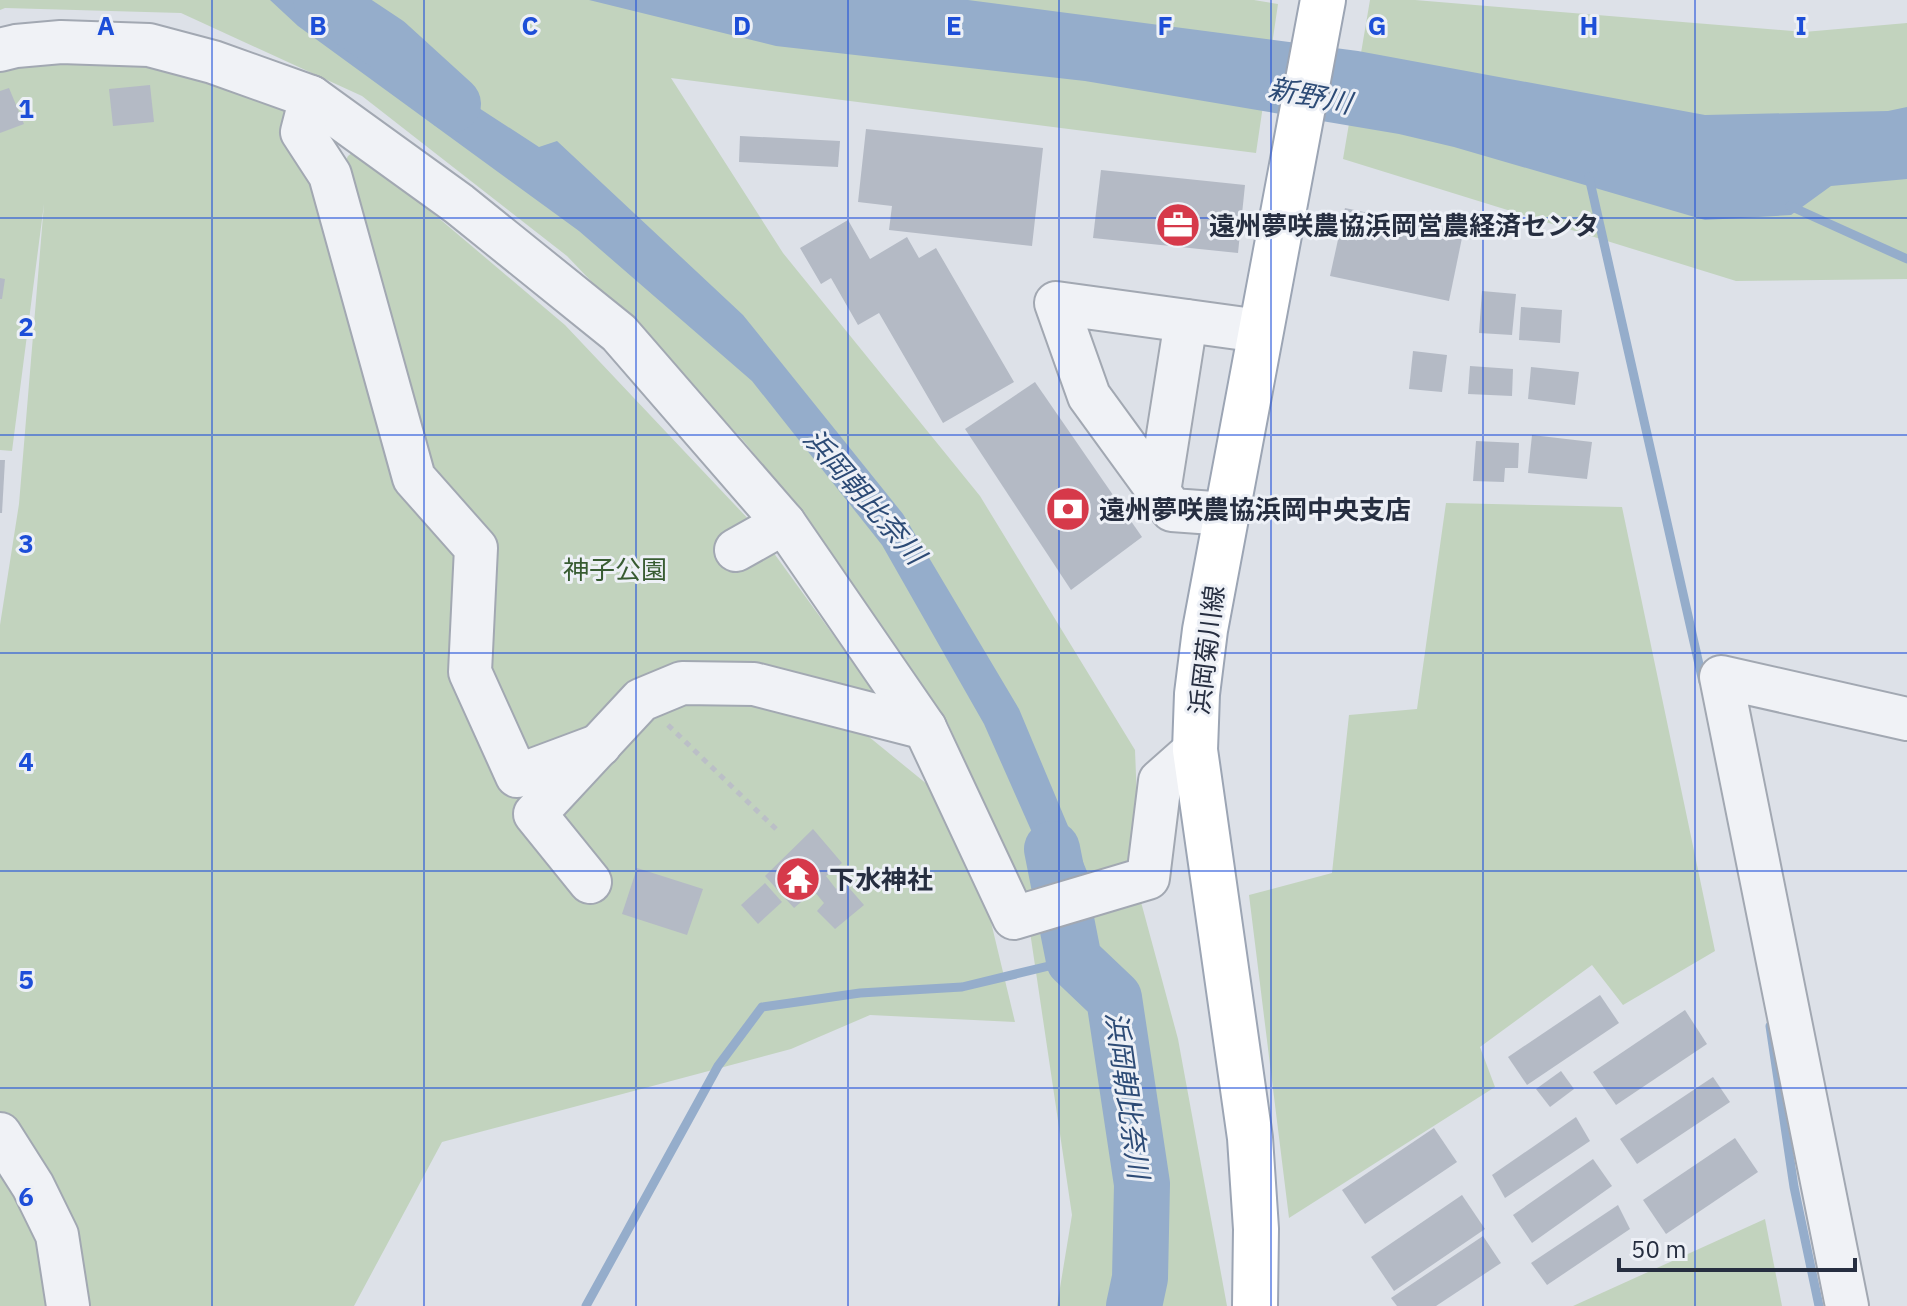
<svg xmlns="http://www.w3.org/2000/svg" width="1907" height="1306" font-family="'IBM Plex Sans','Noto Sans JP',sans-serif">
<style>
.green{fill:#c2d3be}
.water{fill:#95adcb}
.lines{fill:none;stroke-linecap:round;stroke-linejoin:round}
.stream{stroke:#95adcb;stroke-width:9}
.river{stroke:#95adcb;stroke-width:56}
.building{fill:#b4bac5}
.minor-casing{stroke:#a2a8b2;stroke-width:46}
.major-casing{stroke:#9ca5b4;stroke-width:48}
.path{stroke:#bbbfc7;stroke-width:5;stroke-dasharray:6 6;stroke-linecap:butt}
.minor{stroke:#f0f2f6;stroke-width:42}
.major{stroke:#fff;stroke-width:44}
.grid{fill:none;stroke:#1d4ed8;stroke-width:2;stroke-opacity:0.55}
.labels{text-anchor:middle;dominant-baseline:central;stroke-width:6;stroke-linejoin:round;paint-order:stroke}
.poi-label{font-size:26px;font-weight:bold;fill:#262e40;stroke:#edf0f6;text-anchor:start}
.park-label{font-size:26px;fill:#385c32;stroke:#edf0f6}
.street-label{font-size:26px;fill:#262e40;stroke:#edf0f6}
.water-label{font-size:28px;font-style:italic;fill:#2d4b76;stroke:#edf0f6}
.grid-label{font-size:26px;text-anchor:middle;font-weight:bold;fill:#1d4ed8;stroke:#edf0f6;stroke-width:6;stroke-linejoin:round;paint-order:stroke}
</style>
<rect width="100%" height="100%" fill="#dde1e8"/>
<!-- green -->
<g class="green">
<path d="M0 0H1254L1278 4 1256 153 671 78 783 253 980 496 1135 750 1141 902 1178 1039 1227 1306H1057L1072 1215 1025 898 948 723 797 507 742 439 567 256 362 96 181 13 5 8 0 10Z"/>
<path d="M1370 0H1415L1804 32 1907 23V279L1736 281 1343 159Z"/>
<path d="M150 60 257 94 322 130 341 170 348 156 357 149 565 325 752 523 876 694 754 684 682 683 641 700 604 741 656 703 740 690 863 732 944 798 990 918 1015 1022 870 1015 791 1049 442 1142 354 1306H0V625L19 504 44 204 12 451 0 450V61Z"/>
<path d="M1446 503 1622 507 1715 951 1623 1005 1592 965 1480 1047 1495 1087 1289 1218 1249 895 1332 873 1349 715 1417 709Z"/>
<path d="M1765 1219 1782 1306H1573Z"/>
</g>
<!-- water -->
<g class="water">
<path d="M270 0H313L539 147 557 141 743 315 903 514 1019 709 1091 881 1058 891 984 724 882 545 752 381 579 231 298 26Z"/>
<path d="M589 0H968L1358 51 1705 115 1888 111 1907 107V179L1831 186 1791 215 1705 220 1454 147 1399 134 1085 81 776 46Z"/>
</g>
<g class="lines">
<!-- stream -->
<g class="stream">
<path d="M1589 177 1703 682"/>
<path d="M1790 206 1907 259"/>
<path d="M1770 1026 1794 1187 1819 1306"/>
<path d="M586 1306 718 1066 762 1007 860 993 962 987 1074 960"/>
</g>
<!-- river -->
<g class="river">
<path d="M321 0 386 43 453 104"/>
<path d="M1052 849 1074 960 1114 998 1142 1184 1140 1278 1134 1306"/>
</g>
</g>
<!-- building -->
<g class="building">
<path d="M150 85 154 122 113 126 109 89Z"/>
<path d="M9 88 24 124 0 133V91Z"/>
<path d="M866 129 1043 148 1032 246 889 230 892 206 858 202Z"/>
<path d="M740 136 840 141 838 167 739 162Z"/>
<path d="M1101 170 1245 185 1238 253 1093 238Z"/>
<path d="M1345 208 1463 233 1449 301 1330 276Z"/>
<path d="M848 220 870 259 907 237 919 258 936 248 1014 382 943 423 879 313 858 325 831 278 821 284 800 248Z"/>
<path d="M0 278 5 279 2 299H0Z"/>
<path d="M1482 291 1516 294 1512 335 1479 333Z"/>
<path d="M1521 307 1562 310 1560 343 1519 340Z"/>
<path d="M1413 351 1447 355 1442 392 1409 389Z"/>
<path d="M1470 366 1513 369 1512 396 1468 394Z"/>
<path d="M1531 367 1579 372 1575 405 1528 399Z"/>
<path d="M1035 382 1142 537 1071 590 965 429Z"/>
<path d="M1532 435 1592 442 1587 479 1528 473Z"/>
<path d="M1476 441 1519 443 1518 468H1505L1504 482 1473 481Z"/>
<path d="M0 460H5L2 513H0Z"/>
<path d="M813 829 842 863 826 876 836 889 843 881 864 905 835 929 817 911 824 903 814 891 794 908 765 876Z"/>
<path d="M637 868 703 889 687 935 622 914Z"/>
<path d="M765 883 782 902 758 924 741 905Z"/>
<path d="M1600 995 1619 1023 1527 1085 1508 1057Z"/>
<path d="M1685 1010 1707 1044 1616 1105 1593 1072Z"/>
<path d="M1561 1071 1574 1089 1550 1107 1536 1089Z"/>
<path d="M1713 1077 1730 1102 1637 1164 1620 1139Z"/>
<path d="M1576 1117 1590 1141 1505 1198 1492 1175Z"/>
<path d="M1434 1128 1457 1162 1365 1224 1342 1190Z"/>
<path d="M1735 1138 1758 1172 1666 1234 1643 1200Z"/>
<path d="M1593 1159 1612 1186 1532 1243 1513 1215Z"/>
<path d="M1462 1195 1485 1229 1394 1291 1371 1257Z"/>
<path d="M1618 1205 1630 1229 1547 1285 1531 1263Z"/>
<path d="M1483 1236 1501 1263 1436 1306H1397L1391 1298Z"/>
</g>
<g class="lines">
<!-- minor casing -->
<g class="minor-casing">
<g id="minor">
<path d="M0 50 16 46 61 42 149 45 213 62 311 97 459 204 619 333 784 523 925 728 1014 918 1148 878 1160 781 1195 750"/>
<path d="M311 97 302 132 330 175 414 478 476 548 470 672 517 776 600 745"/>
<path d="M1159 492 1186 321"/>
<path d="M1227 514 1172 510 1089 396 1056 303 1260 331"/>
<path d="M736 550 784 523"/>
<path d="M590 882 535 814 641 700 682 683 754 684 925 728"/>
<path d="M0 1134 33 1186 57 1235 68 1306"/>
<path d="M1847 1306 1721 677 1907 719"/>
</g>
</g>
<!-- major casing -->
<g class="major-casing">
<path id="major" d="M1255 1306 1256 1229 1250 1138 1195 750 1197 694 1205 630 1323 0"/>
</g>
<!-- path -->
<path class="path" d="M668 725 777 830"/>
<!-- minor -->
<use href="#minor" class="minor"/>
<!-- major -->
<use href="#major" class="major"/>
</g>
<!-- grid -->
<path class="grid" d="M212 0V1306M424 0V1306M636 0V1306M848 0V1306M1059 0V1306M1271 0V1306M1483 0V1306M1695 0V1306M0 218H1907M0 435H1907M0 653H1907M0 871H1907M0 1088H1907"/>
<!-- icons -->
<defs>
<g id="office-disc" transform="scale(2.3)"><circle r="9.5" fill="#d6394a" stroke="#edf0f6"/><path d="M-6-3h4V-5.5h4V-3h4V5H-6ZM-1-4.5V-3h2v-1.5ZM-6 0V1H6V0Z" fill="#fff"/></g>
<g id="bank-disc" transform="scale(2.3)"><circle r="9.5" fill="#d6394a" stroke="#edf0f6"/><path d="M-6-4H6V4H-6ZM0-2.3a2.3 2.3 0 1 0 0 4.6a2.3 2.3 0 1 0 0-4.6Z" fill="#fff"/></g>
<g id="temple-disc" transform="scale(2.3)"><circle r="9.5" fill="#d6394a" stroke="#edf0f6"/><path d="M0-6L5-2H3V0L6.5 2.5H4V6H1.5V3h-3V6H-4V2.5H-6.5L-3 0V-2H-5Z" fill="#fff"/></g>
</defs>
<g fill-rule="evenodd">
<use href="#office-disc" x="1178" y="225"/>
<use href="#bank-disc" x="1068" y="509"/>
<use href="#temple-disc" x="798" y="879"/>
</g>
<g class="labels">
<!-- poi labels -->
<g class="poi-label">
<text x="1209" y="225">遠州夢咲農協浜岡営農経済センタ</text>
<text x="1099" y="509">遠州夢咲農協浜岡中央支店</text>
<text x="829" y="879">下水神社</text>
</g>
<!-- park labels -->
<g class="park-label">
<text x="615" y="569">神子公園</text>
</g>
<!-- street labels -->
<g class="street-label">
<text transform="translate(1206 650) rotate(-83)">浜岡菊川線</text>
</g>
<!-- water labels -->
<g class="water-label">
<text transform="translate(1310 95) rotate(11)">新野川</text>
<text transform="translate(865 496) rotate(49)">浜岡朝比奈川</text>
<text transform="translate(1128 1095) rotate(82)">浜岡朝比奈川</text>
</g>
</g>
<g class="grid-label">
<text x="106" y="35">A</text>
<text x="318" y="35">B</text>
<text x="530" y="35">C</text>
<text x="742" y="35">D</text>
<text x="954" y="35">E</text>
<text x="1165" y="35">F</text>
<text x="1377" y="35">G</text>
<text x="1589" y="35">H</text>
<text x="1801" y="35">I</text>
<text x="26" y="118">1</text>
<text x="26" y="336">2</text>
<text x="26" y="553">3</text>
<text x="26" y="771">4</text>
<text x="26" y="989">5</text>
<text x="26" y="1206">6</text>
</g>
<!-- scale -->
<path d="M1619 1258v12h236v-12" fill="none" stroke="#262e40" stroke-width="4"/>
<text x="1631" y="1258" font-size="24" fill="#262e40" stroke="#edf0f6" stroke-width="6" paint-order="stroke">50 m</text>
</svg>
